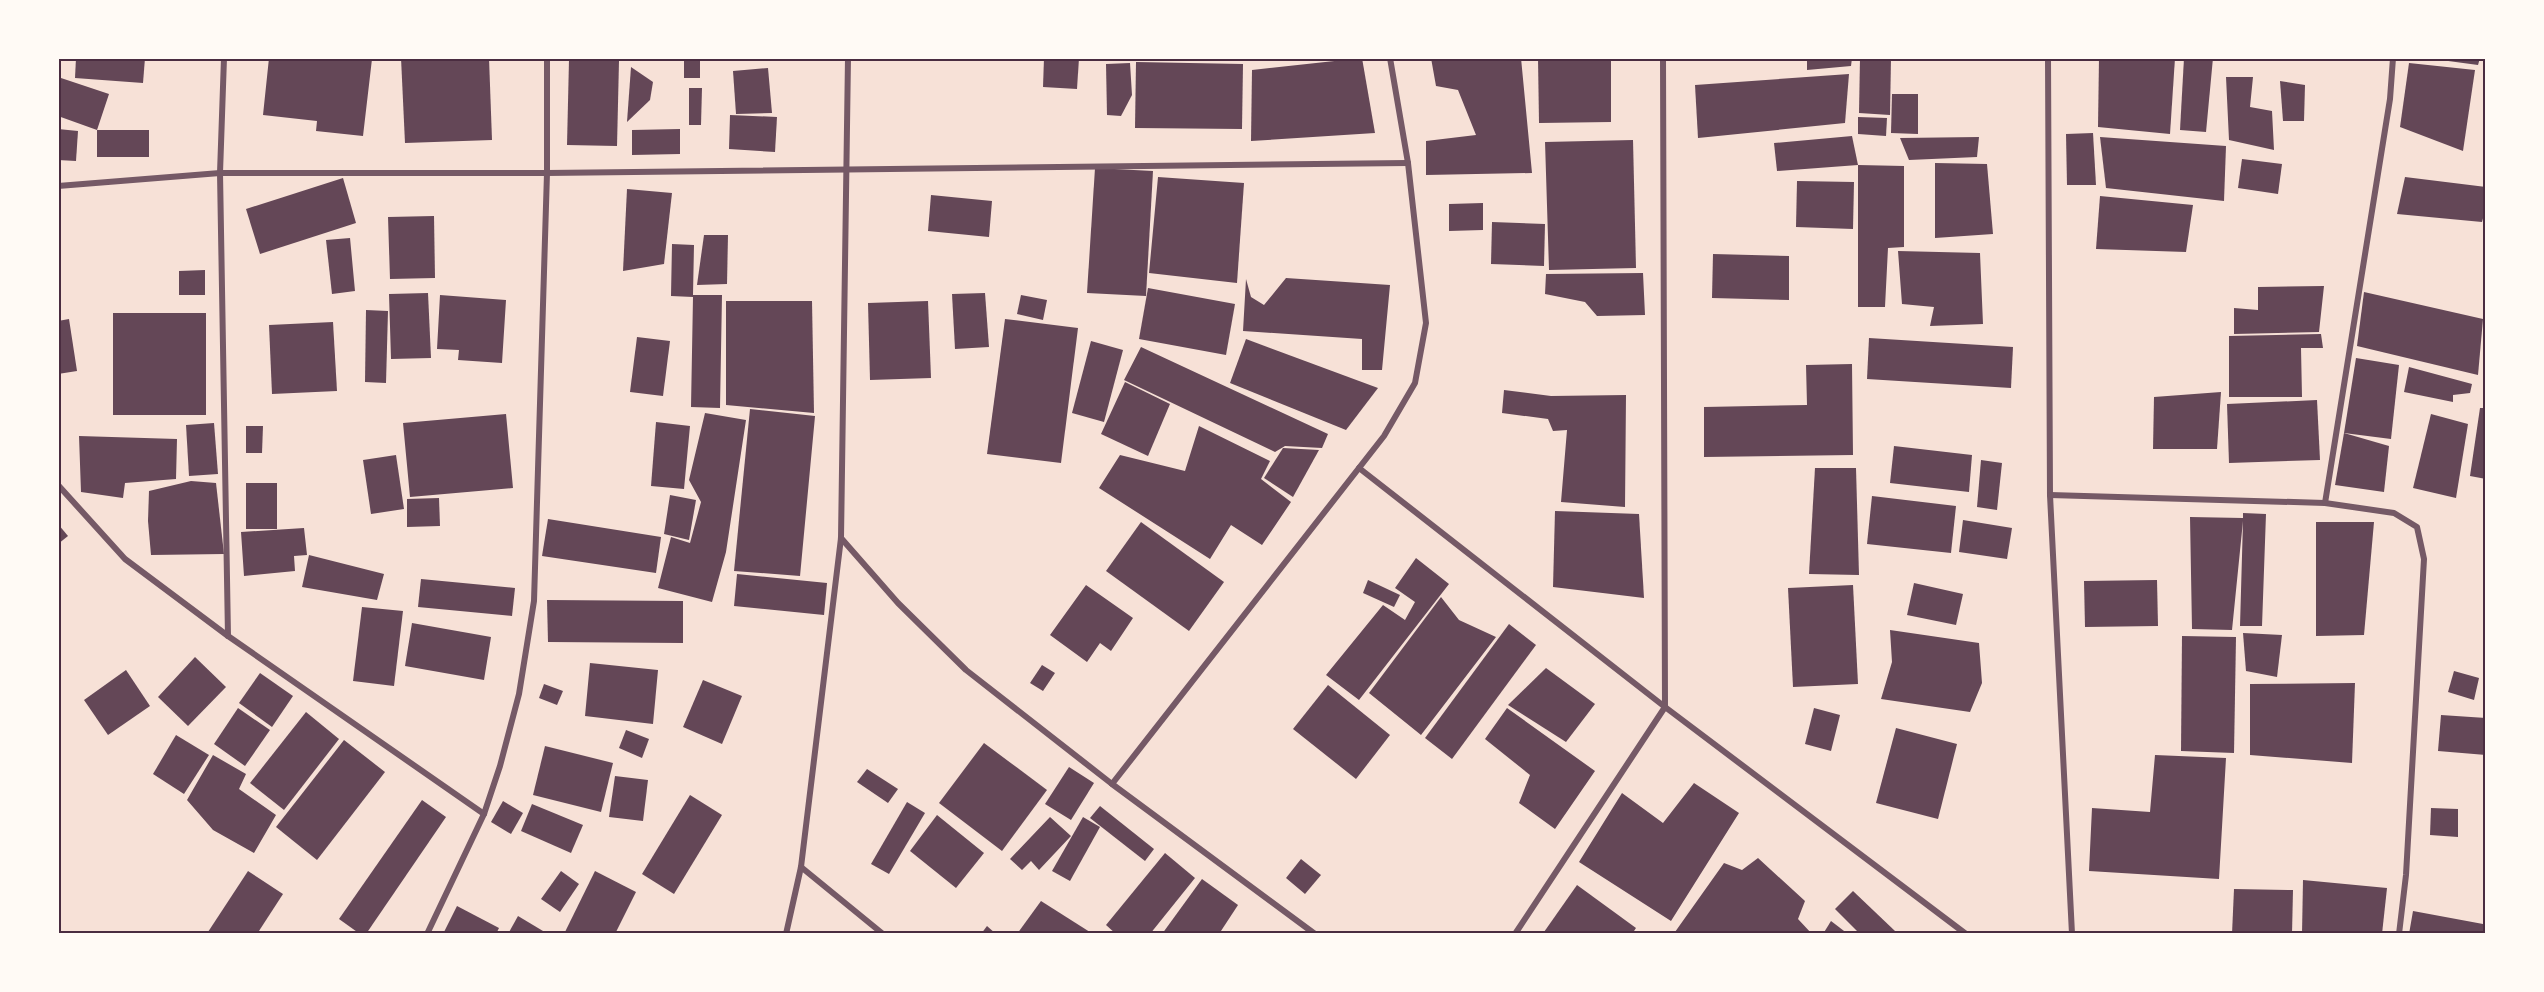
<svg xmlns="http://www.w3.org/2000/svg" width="2544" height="992" font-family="'Fira Sans Condensed',sans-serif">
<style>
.building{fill:#644757}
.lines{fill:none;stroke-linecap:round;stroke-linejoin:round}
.minor{stroke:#755966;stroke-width:6}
.neatline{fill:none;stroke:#4a2c40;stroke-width:2}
</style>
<rect width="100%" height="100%" fill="#f7e1d7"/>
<!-- building -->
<g class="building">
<path d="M76 58H145L143 83 75 78Z"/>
<path d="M269 58 372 59 363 136 316 131 317 121 263 115Z"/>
<path d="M401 58H489L492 140 405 143Z"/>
<rect x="684" y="58" width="16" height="20"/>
<path d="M1044 58H1079L1077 89 1043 87Z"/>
<path d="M1362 58 1375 133 1251 141 1252 70Z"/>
<path d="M1431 58H1521L1532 173 1426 175V141L1476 135 1458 90 1436 86Z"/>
<path d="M1538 58H1611V122L1539 123Z"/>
<path d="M1807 58H1852L1851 66 1807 70Z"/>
<path d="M1860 58H1891L1890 115 1859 113Z"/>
<path d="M2099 58H2175L2170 134 2098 127Z"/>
<path d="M2184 58H2213L2206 132 2180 130Z"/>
<path d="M2426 58H2480L2478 65Z"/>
<path d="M569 60 619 61 617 146 567 145Z"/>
<path d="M1136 62 1243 64 1242 129 1135 128Z"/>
<path d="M1130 63 1132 95 1121 116 1107 115 1106 64Z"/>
<path d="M2409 63 2475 70 2463 151 2400 127Z"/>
<path d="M631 67 653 82 650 100 627 122Z"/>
<path d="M768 68 772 113 736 114 733 71Z"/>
<path d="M1849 74 1845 123 1698 138 1695 85Z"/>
<path d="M58 77 109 94 97 130H149V157H97V130L58 116Z"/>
<path d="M2226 77H2253L2250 107 2272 111 2274 150 2229 140Z"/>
<path d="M2280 81 2305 85 2304 121H2283Z"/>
<path d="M689 88H702L701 125H689Z"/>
<path d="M1892 94H1918V134L1891 133Z"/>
<path d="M730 115 777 117 775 152 729 149Z"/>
<path d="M1858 117 1887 118 1886 136 1858 134Z"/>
<path d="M58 129 78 131 76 161 58 160Z"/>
<path d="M680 129V154L632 155V130Z"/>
<path d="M2093 133 2096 185H2067L2066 134Z"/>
<path d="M1852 136 1858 165 1777 171 1774 143Z"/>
<path d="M1979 137 1977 157 1909 160 1900 138Z"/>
<path d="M2100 137 2226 146 2224 201 2106 188Z"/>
<path d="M1633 140 1636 268 1549 270 1545 142Z"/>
<path d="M2242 159 2282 164 2278 194 2238 188Z"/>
<path d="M1935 163 1987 164 1993 234 1935 238Z"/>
<path d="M1858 165 1904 166V247L1888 248 1885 307H1858Z"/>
<path d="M1095 168 1153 171 1146 296 1087 293Z"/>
<path d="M1158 177 1244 183 1237 283 1149 273Z"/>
<path d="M2405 177 2486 187V207L2482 222 2397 214Z"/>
<path d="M343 178 356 223 260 254 246 209Z"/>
<path d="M1797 181 1854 182 1853 229 1796 227Z"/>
<path d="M627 189 672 193 664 264 623 271Z"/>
<path d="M931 195 992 201 989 237 928 231Z"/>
<path d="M2100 196 2193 205 2186 252 2096 249Z"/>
<path d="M1483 203V230L1449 231V204Z"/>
<path d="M434 216 435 278 390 279 388 217Z"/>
<path d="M1492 222 1545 224 1544 266 1491 264Z"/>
<path d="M704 235H728L727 284 697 285Z"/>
<path d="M350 238 355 291 332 294 326 240Z"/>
<path d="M672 244 694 245 693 295H722L720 408 691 407 693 297 671 296Z"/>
<path d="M1898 251 1980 253 1983 324 1930 326 1934 307 1902 304Z"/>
<path d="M1713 254 1789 256V300L1712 298Z"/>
<path d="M205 270V295H179V271Z"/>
<path d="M1643 273 1645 315 1597 316 1585 302 1545 294 1546 274Z"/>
<path d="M1286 278 1390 285 1382 370H1362V339L1243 331 1246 279 1251 297 1264 305Z"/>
<path d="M2324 286 2319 332 2234 334V308L2258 310V287Z"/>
<path d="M1148 288 1235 304 1226 355 1139 339Z"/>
<path d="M2364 292 2483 319 2478 375 2357 346Z"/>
<path d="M428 293 431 358 391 359 389 294Z"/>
<path d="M985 293 989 347 955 349 952 294Z"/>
<path d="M440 295 506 300 502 363 458 360 459 350 437 349Z"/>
<path d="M1021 295 1047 300 1043 320 1017 314Z"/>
<path d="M726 301H812L814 413 726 405Z"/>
<path d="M928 301 931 378 870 380 868 303Z"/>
<path d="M366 310 388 311 386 383 365 382Z"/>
<rect x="113" y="313" width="93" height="102"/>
<path d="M69 319 77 371 58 374V321Z"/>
<path d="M1005 319 1078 328 1061 463 987 454Z"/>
<path d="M333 322 337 391 272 394 269 325Z"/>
<path d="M2321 334 2323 348H2301L2302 397H2229V336Z"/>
<path d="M637 337 670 341 663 396 630 392Z"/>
<path d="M1869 338 2013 347 2011 388 1867 379Z"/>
<path d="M1246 339 1378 388 1346 430 1230 383Z"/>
<path d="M1091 341 1123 350 1104 422 1072 413Z"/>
<path d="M1141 347 1328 434 1322 448 1285 446 1275 452 1124 380Z"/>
<path d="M2356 358 2399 365 2391 439 2344 433Z"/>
<path d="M1852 364 1853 455 1704 457V407L1807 405 1806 365Z"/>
<path d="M2409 367 2472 384 2470 393 2453 395V402L2404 392Z"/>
<path d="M1125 382 1170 404 1148 456 1101 434Z"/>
<path d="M1504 390 1551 396 1626 395 1625 507 1561 502 1567 430 1553 431 1548 419 1502 413Z"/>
<path d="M2221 392 2217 449H2153L2154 397Z"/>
<path d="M2317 400 2320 460 2229 463 2227 404Z"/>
<path d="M2480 408H2486V479L2470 476Z"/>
<path d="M750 409 815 416 800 576 734 571Z"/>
<path d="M705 413 746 420 726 552 712 602 658 588 671 537 690 543 701 502 689 480Z"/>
<path d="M506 414 513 488 410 497 403 423Z"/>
<path d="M2431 414 2468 424 2456 498 2413 488Z"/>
<path d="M656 422 690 426 684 489 651 486Z"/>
<path d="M214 423 218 474 189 476 186 425Z"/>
<path d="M246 426H263L262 453H246Z"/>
<path d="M1199 426 1270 461 1261 479 1291 502 1262 545 1231 525 1210 559 1099 488 1120 455 1185 471Z"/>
<path d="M2344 433 2389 446 2384 492 2335 485Z"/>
<path d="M79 436 177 439 176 479 125 483 123 498 81 492Z"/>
<path d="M1894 446 1972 455 1969 492 1890 483Z"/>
<path d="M1283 448 1319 450 1293 497 1264 478Z"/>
<path d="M396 455 404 509 371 514 363 460Z"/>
<path d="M1981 460 2002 463 1997 510 1977 507Z"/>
<path d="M1815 468H1856L1859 575 1809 574Z"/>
<path d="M191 481 216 483 224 554 151 555 148 521 149 491Z"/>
<rect x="246" y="483" width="31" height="46"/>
<path d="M670 495 696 500 689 540 664 534Z"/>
<path d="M1872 496 1956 506 1951 553 1867 544Z"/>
<path d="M439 498 440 526 407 527V499Z"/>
<path d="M1555 511 1639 514 1644 598 1553 587Z"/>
<path d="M2243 513 2266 514 2262 626H2240L2243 521 2232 630 2192 629 2190 517 2243 518Z"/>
<path d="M548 519 661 537 656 573 542 556Z"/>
<path d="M1963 520 2012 528 2007 559 1959 552Z"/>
<path d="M1141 522 1224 582 1189 631 1106 571Z"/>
<path d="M2316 522H2374L2364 635 2316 636Z"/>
<path d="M58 524 68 536 58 544Z"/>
<path d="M304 528 307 555 294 556 295 571 244 576 241 532Z"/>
<path d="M309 555 384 574 377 600 302 587Z"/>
<path d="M1416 558 1449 584 1359 700 1326 675 1383 605 1405 620 1415 602 1395 588Z"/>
<path d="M737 574 827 583 824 615 734 606Z"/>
<path d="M421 579 515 588 512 616 418 607Z"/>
<path d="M1368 580 1400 595 1394 607 1363 593Z"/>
<path d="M2157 580 2158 626 2085 627 2084 581Z"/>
<path d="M1914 583 1963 594 1956 625 1907 615Z"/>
<path d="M1086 585 1133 618 1111 651 1100 643 1087 662 1050 635Z"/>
<path d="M1853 585 1858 684 1793 687 1788 588Z"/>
<path d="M1441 597 1459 620 1496 637 1421 735 1369 693Z"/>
<path d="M547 600 683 601V643L548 642Z"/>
<path d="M362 607 403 611 394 686 353 681Z"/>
<path d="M412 623 491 637 484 680 405 666Z"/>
<path d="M1509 624 1536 645 1452 759 1425 738Z"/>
<path d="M1890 630 1979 643 1982 683 1970 712 1881 699 1892 662Z"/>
<path d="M2243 633 2282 635 2277 677 2246 671Z"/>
<path d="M2182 636 2236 637 2234 753 2181 751Z"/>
<path d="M195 657 226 687 188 726 158 697Z"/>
<path d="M590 663 658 670 653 724 585 716Z"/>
<path d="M1042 665 1055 673 1043 691 1030 683Z"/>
<path d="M1546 668 1595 704 1566 742 1508 705Z"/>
<path d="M126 670 150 706 108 735 84 700Z"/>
<path d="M2454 671 2479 678 2474 700 2448 692Z"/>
<path d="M260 673 293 696 272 727 239 703Z"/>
<path d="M703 680 742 696 722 744 683 727Z"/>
<path d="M2355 683 2352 763 2250 755V684Z"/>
<path d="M544 684 563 691 557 705 539 698Z"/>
<path d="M1328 685 1390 735 1356 779 1293 729Z"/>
<path d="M238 708 270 730 245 766 214 744Z"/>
<path d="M1507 708 1595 771 1555 829 1519 803 1530 775 1485 739Z"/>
<path d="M1814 708 1840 715 1831 751 1805 744Z"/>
<path d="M306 712 339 739 284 810 250 783Z"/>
<path d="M2441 715 2486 718V755L2438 751Z"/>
<path d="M1896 728 1957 744 1938 819 1876 803Z"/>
<path d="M626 730 649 739 642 758 619 748Z"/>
<path d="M176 735 209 755 184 794 153 774Z"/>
<path d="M344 740 385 772 317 860 276 827Z"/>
<path d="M984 743 1047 790 1002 851 939 803Z"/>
<path d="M545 746 613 763 601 812 533 795Z"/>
<path d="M213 755 246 774 239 789 276 815 254 853 213 830 187 800Z"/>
<path d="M2155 755 2226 758 2219 879 2089 871 2092 808 2150 812Z"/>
<path d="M1069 767 1094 783 1071 820 1045 804Z"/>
<path d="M867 769 898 789 888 803 857 782Z"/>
<path d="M615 776 648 780 643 821 609 817Z"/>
<path d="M1694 783 1739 813 1671 921 1579 862 1622 793 1663 823Z"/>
<path d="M690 795 722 815 674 894 642 874Z"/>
<path d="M422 800 446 817 366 934H360L339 919Z"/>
<path d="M503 801 523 813 511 834 491 822Z"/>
<path d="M907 802 925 813 889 874 871 864Z"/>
<path d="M532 804 583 825 571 853 521 831Z"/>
<path d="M1100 806 1154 849 1145 861 1090 818Z"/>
<path d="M2431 808 2458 809V837L2430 835Z"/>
<path d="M937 815 984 853 956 888 910 851Z"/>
<path d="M1050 817 1071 836 1039 870 1031 861 1022 870 1010 859Z"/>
<path d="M1083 817 1100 827 1070 881 1052 871Z"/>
<path d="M1165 853 1195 878 1150 934H1116L1106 925Z"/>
<path d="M1758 858 1805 901 1798 919 1812 934H1677L1675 932 1724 863 1742 870Z"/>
<path d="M1301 859 1321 875 1305 894 1286 878Z"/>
<path d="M248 871 283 894 257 934H211L208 932Z"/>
<path d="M561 871 579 884 560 912 541 899Z"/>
<path d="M595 871 636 892 615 934H564Z"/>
<path d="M1202 879 1238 905 1219 934H1162Z"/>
<path d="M2303 880 2387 888 2382 934H2302Z"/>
<path d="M1577 885 1636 928 1632 934 1544 932Z"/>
<path d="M2234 889 2293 890 2292 934H2232Z"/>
<path d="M1853 891 1895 931 1893 934H1860L1835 909Z"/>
<path d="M1041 901 1093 934H1017Z"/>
<path d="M457 906 499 928 496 934H443Z"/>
<path d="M2413 911 2483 924 2486 915V934H2409Z"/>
<path d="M518 916 548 934H508Z"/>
<path d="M1831 921 1848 934H1823Z"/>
<path d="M987 926 996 934H981Z"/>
</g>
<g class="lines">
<!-- minor -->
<g class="minor">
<path d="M224 58 220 173 228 636"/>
<path d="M1663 58 1665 707"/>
<path d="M2048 58 2050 495 2072 934"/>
<path d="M58 186 220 173H547L1408 163"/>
<path d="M1359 468 1665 707 1966 934"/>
<path d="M58 485 125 559 228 636 484 814"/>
<path d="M2050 495 2325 503 2394 513 2417 527 2424 559 2406 875 2399 934"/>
<path d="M2325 503 2390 99 2393 58"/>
<path d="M841 538 898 603 966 670 1112 784 1315 934"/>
<path d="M1112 784 1384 436 1415 383 1426 323 1408 163 1390 58"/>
<path d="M801 867 883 934"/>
<path d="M427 934 484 814 500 766 519 694 534 601 547 173V58"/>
<path d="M786 934 801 867 841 538 848 58"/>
<path d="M1515 934 1665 707"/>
</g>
</g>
<!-- border -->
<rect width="2544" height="992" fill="none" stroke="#fffaf5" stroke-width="120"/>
<rect x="60" y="60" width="2424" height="872" class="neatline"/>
</svg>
